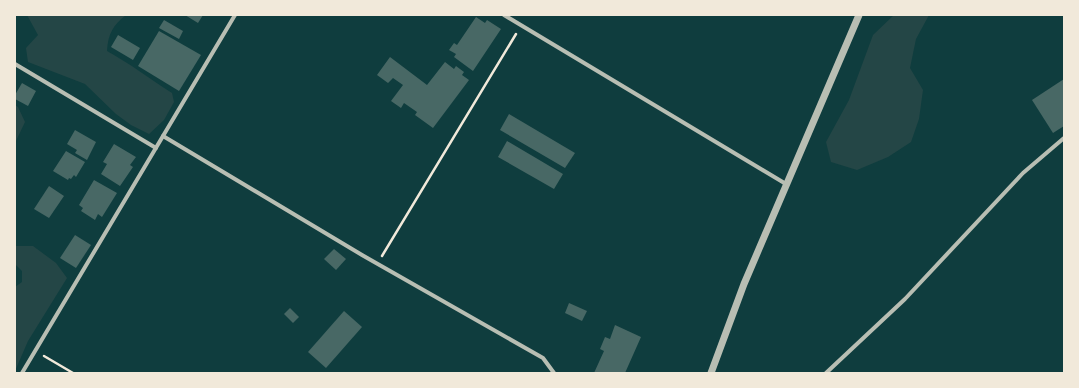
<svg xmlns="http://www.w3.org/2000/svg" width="1079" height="388" font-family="Poppins,sans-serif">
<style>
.green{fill:#244646}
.building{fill:#486865}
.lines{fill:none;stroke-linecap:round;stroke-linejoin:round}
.path{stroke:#f1e9da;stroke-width:2.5}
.minor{stroke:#b8beb3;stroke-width:4}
.tertiary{stroke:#b8beb3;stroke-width:7}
</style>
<rect width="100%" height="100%" fill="#0f3d3e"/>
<!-- green -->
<g class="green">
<path d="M27 15H126C113 25 108 34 107 51 129 63 150 79 172 93L174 102 164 120 149 134 131 125 116 114 85 84 28 62 26 48 38 35Z"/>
<path d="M894 15H929L916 39 910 68 923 90 919 119 911 142 888 157 857 170 831 162 826 142 849 100 873 35Z"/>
<path d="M15 105 18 107 25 122 15 143Z"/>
<path d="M15 246H33L56 263 67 278 28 341 15 371V287L22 282V271L15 264Z"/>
</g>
<!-- building -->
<g class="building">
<path d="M185 15H203L198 23Z"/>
<path d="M476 17 485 23 487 20 501 29 473 71 454 57 456 54 449 50 454 43 457 45Z"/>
<path d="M164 20 183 31 179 39 159 28Z"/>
<path d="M159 31 201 55 179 91 138 66Z"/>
<path d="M118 35 140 48 133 60 111 47Z"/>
<path d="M390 57 427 85 445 62 454 69 456 66 464 72 462 75 469 80 433 128 415 115 417 112 404 103 401 108 391 101 403 85 393 78 388 83 377 75Z"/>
<path d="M1064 79V126L1053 133 1032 100Z"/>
<path d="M22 83 36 91 28 106 15 99V95Z"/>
<path d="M509 114 575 153 565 168 500 130Z"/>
<path d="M75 130 96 142 87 160 75 153 77 150 67 144Z"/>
<path d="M507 141 563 174 554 189 498 157Z"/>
<path d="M114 144 136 157 130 165 133 167 120 186 101 174 107 164 103 162Z"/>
<path d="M66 151 85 162 76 177 74 175 71 179 69 178 68 180 53 171Z"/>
<path d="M94 180 117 193 102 217 98 214 95 220 81 211 83 208 79 205Z"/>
<path d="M49 186 64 196 49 218 34 209Z"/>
<path d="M75 235 91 245 76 268 60 258Z"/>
<path d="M334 249 346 259 336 270 324 259Z"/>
<path d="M569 303 587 311 582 321 565 313Z"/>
<path d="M290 308 299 317 293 323 284 314Z"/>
<path d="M344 311 362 327 326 368 308 352Z"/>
<path d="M615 325 641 337 625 373H594L604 351 600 349 605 337 610 339Z"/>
</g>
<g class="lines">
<!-- path -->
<g class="path">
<path d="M382 256 516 34"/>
<path d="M44 356 73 373"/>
</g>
<!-- minor -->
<g class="minor">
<path d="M504 15 786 184"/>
<path d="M15 64 156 148"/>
<path d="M163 136 362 255 543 358 554 373"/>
<path d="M22 373 235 15"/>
<path d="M826 373 905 299 1023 173 1064 138"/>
</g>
<!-- tertiary -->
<path class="tertiary" d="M711 373 744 284 859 15"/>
</g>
<!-- border -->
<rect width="1079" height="388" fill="none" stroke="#f1e9da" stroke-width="32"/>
</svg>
